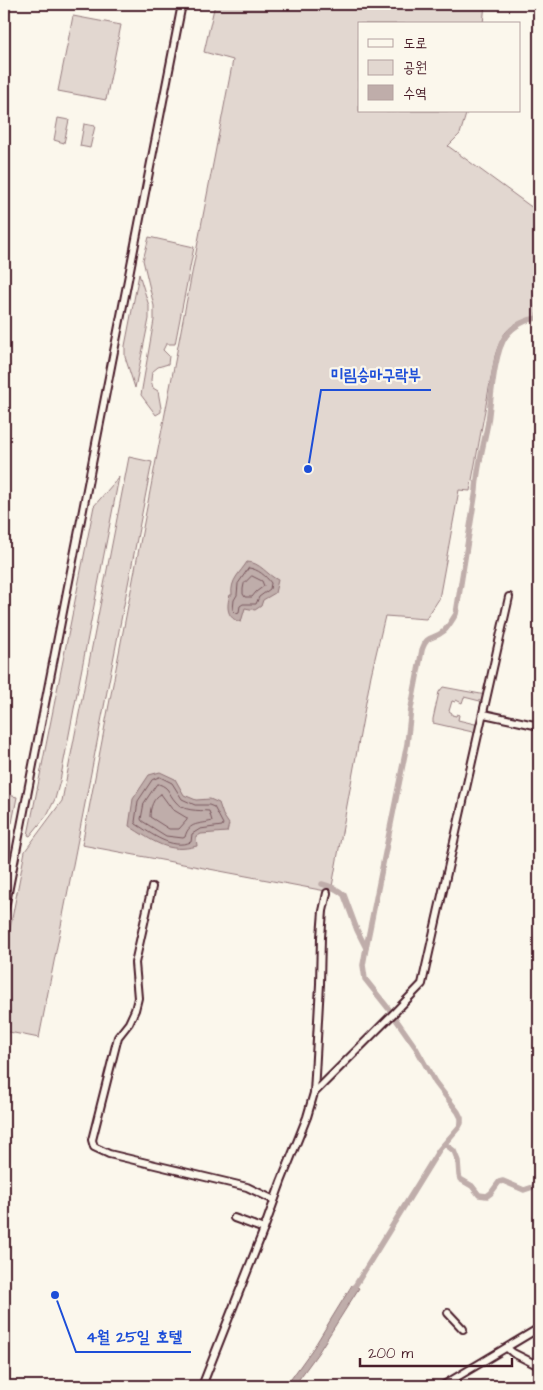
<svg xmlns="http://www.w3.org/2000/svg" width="543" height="1390" font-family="'Architects Daughter','Poor Story',sans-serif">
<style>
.green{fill:#e2d7d0;stroke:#967b7e}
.water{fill:#bfadaa;stroke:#907477}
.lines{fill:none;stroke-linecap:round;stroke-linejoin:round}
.shore{stroke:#79585e;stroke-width:1}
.canal{stroke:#bfadaa;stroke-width:5.5}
.minor-casing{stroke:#4a1f2b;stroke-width:10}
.minor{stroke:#fbf7ec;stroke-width:6}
.leader{fill:none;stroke:#1d4ed8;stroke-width:2}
.callout-dot{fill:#1d4ed8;stroke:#fbf7ec;stroke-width:2}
.callout-label{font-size:16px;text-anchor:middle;font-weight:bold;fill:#1d4ed8;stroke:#fbf7ec;stroke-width:4.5;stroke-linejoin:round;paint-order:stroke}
</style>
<rect width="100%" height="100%" fill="#fbf7ec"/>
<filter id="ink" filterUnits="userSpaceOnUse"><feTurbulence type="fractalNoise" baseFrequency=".02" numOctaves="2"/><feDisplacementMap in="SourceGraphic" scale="10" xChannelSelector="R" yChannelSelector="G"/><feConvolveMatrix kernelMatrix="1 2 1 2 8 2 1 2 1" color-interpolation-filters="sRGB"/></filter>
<g filter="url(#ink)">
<!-- green -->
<g class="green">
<path d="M4 4H11L4 42Z"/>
<path d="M215 4H485L483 24H359V111H467L460 134 448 146 530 206 539 210V313H537L536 317C510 322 502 332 495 356L470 491 459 490 439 599 426 619 385 616 371 675 331 892 82 845 233 60 204 52Z"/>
<path d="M73 16 121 25 106 100 58 91Z"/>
<path d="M58 118 69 120 64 143 54 140Z"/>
<path d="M84 124 95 126 90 148 80 146Z"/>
<path d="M149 237 194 247 175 344H166L163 350 169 356 168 364 158 367 152 372 151 380 153 388 158 391 161 408V412L156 415 141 395 154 320V306L143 260Z"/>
<path d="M139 274 149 306V319L135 388 125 357V346Z"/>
<path d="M129 457 152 462 39 1038 4 1031V960L25 851 62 801Z"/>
<path d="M119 477 60 781 55 799 47 815 30 836 28 835 94 506Z"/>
<path d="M443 687 486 695 484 702 464 697 462 703 456 700 455 702 452 701 449 711 452 713V715L456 716 457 714 459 715 458 720 479 725 477 733 433 723V719L439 692Z"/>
<path d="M4 794 17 797 12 823 4 821Z"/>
</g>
<!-- water -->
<g class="water">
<path d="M247 562C260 562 267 575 278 580L275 593 263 600 261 606 255 610 245 608 241 622C227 619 226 607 230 595H232C230 580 240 573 247 562Z"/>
<path d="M160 772 175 779 184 795 196 800 210 799 219 803 223 815 229 824 227 832 201 834 196 837 197 846C168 854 153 841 129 826L133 799 149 775Z"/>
<path d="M352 1285 359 1288 318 1353 294 1386H286L314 1347Z"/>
</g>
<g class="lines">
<!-- shore -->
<g class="shore">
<path d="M249 568C258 569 266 576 271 583L270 589 259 597 256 604H243L240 606 239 612 236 613 233 610 234 600 237 595 238 584Z"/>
<path d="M252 576 262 581 264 586 256 592 252 597H245L243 594V589L244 584Z"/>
<path d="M160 777 172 783 182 799 195 805H209L214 807 223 824 222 826 200 829 192 834 191 842C171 850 152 834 136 824L135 822 138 801 152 780Z"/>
<path d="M159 784C170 788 168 793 175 801 183 812 198 810 209 811L212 821C200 825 189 821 185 837L183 838 166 836 142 821 141 819 144 803 156 785Z"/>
<path d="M161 794 172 809 187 818V820L179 829H169L150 817C150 808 153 798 161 794Z"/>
</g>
<!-- canal -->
<g class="canal">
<path d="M322 884C330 886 338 889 344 895L357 930 366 948 363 965 365 979 388 1008 416 1048 435 1082 458 1112 461 1118V1123L459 1127 439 1150 352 1291"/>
<path d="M366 948 407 744 411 708 422 650C428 633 432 641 444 631 449 626 452 620 456 614L476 490C477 467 484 444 488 422 491 400 494 351 506 336 514 325 527 319 539 318"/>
<path d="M445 1144 454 1151 458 1161 459 1175 460 1179 472 1186 479 1195 487 1196 491 1193 499 1182 503 1181 524 1190 539 1185"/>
</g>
<!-- minor casing -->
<g class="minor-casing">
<g id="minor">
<path d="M484 714 539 726"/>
<path d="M152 887 135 963 138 998 135 1010 129 1023 118 1037 92 1140 94 1147 109 1154 247 1187 274 1200"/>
<path d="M4 913 182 4"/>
<path d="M314 1093 395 1012 422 984 509 597"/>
<path d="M234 1218 264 1229"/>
<path d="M448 1313 463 1329"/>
<path d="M507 1348 513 1353 539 1366"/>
<path d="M202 1386 264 1229 281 1182 307 1117 314 1093 320 984 321 937 323 911 327 893"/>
<path d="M442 1386 539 1328"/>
</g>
</g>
<!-- minor -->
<use href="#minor" class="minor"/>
</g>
</g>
<!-- callouts -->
<path class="leader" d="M308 469L321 390H431M55 1295L76 1352H191"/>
<g class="callout-dot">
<circle cx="308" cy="469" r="5"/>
<circle cx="55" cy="1295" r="5"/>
</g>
<g class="callout-label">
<text x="376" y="380">미림승마구락부</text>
<text x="134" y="1342">4월 25일 호텔</text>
</g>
<!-- margin -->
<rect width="543" height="1390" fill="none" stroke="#fbf7ec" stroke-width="20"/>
<rect x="10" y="10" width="523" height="1370" fill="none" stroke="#4a1f2b" stroke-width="2" filter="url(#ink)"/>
<!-- legend -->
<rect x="358" y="22" width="162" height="90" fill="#fbf7ec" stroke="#b4a19f"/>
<rect x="368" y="39" width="25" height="8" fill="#fbf7ec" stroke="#b4a19f"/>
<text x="403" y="48" font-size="15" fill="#4a1f2b">도로</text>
<rect x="368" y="60" width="25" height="15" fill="#e2d7d0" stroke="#b4a19f"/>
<text x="403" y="72" font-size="15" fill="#4a1f2b">공원</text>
<rect x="368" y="85" width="25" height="15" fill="#bfadaa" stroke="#b4a19f"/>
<text x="403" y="98" font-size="15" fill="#4a1f2b">수역</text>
<!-- scale -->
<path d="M360 1358v8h152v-8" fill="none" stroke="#4a1f2b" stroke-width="2.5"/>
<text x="368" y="1358" font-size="15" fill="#4a1f2b" stroke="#fbf7ec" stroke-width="4" paint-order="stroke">200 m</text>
</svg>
